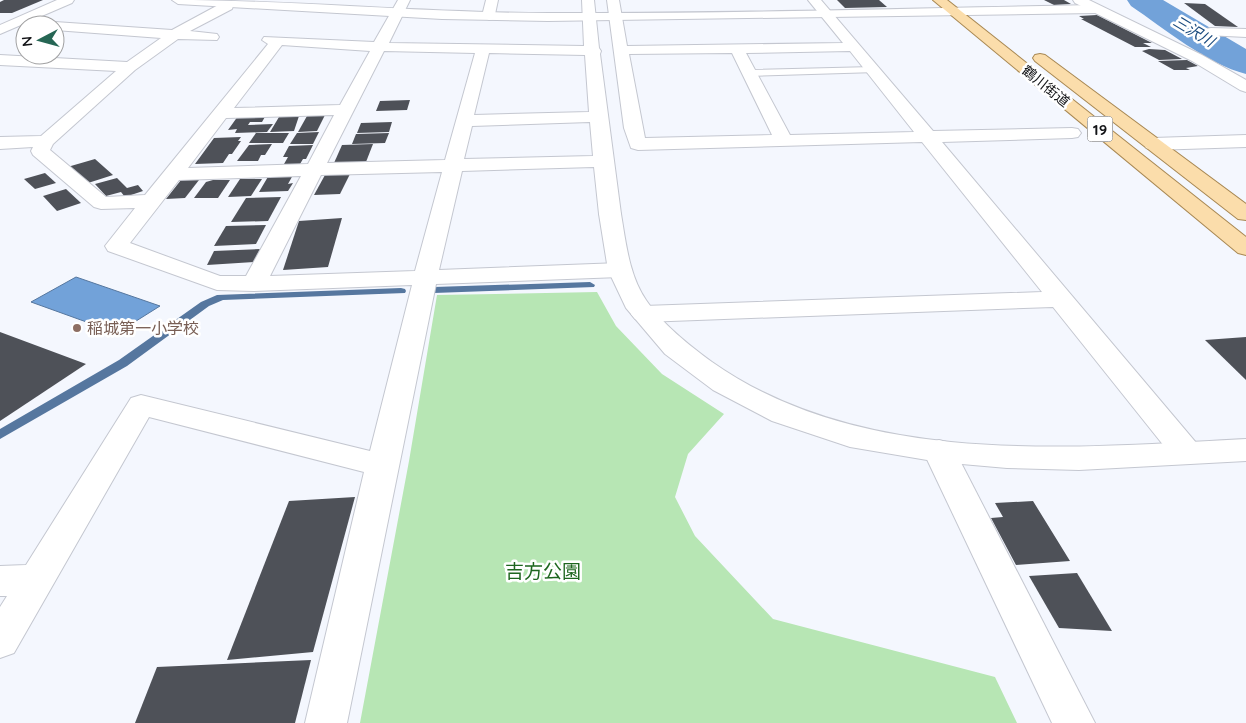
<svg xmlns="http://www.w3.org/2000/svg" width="1246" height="723" font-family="Quicksand,'Noto Sans JP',sans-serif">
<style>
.green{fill:#b7e6b4}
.water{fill:#72a2d9;stroke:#56779f}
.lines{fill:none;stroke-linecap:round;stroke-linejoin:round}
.stream{fill:#56779f;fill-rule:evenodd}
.river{fill:#72a2d9;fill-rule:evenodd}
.building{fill:#4e5158}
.service-casing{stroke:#c4c7d0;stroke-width:2}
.minor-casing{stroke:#c4c7d0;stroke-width:2}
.tertiary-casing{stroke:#c4c7d0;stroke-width:2}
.primary-casing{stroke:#a88853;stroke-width:2}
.service{fill:#fff;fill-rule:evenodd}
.minor{fill:#fff;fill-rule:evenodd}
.tertiary{fill:#fff;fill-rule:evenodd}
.primary{fill:#fbddab;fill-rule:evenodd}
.education-dot{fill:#8d6e63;stroke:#fff;stroke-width:2}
.labels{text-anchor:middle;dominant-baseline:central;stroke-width:5;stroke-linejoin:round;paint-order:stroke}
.far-street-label{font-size:14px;fill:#131417;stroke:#fff}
.far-water-label{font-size:15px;font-style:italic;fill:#194a7e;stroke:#fff}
.shield{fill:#fff;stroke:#5a5a5d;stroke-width:1}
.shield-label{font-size:15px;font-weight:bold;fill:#131417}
.education-label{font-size:16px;fill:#785e54;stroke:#fff;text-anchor:start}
.near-park-label{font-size:19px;fill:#1e661f;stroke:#fff}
</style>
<rect width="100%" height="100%" fill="#f4f7fe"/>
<!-- green -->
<path class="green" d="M597 292 616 326 662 374 724 414 688 454 675 497 695 536 773 619 995 677 1017 723H360L409 461 437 295Z"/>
<!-- water -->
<path class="water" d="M76 277 160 306 117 333 31 302Z"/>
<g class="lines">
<!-- stream -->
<g class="stream">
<path d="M590 282 595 285 594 287 434 293 429 290 434 287Z"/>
<path d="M401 288 405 289 406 291 405 293 223 300 209 306 127 366 0 439V429L119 360 201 302 217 295Z"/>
</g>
<!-- river -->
<path class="river" d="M1127 0H1163L1246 49V74C1207 64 1165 29 1131 6Z"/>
</g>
<!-- building -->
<g class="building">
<path d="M4 0H43L12 13H0V2Z"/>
<path d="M837 0H879L887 7 845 8Z"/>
<path d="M1044 0H1064L1071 4 1054 5Z"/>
<path d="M1184 3 1205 4 1238 27 1215 26Z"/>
<path d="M1097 15 1152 43H1143L1151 47H1135L1081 19H1084L1079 16Z"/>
<path d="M1149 49 1165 50 1182 59 1159 60 1142 51Z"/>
<path d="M1187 60 1198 66 1186 68 1190 70H1174L1158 61Z"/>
<path d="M410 100 407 110 376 111 380 101Z"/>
<path d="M266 115 262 122H250L248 125 273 124 267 132 235 133 237 129 228 130 238 116Z"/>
<path d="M325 115 317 131 298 132 307 116Z"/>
<path d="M299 116 294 131 270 132 279 117Z"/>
<path d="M392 122 389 132 357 133 361 123Z"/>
<path d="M319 132 313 144H290L297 133Z"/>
<path d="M256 133H289L283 143H249Z"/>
<path d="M389 133 385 143 352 144 356 134Z"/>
<path d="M241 137 238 141H241L232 154H229L223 163 195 164 214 138Z"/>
<path d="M272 144 265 155H261L258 161H237L249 145Z"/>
<path d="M373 144 366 162 334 163 342 145Z"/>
<path d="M313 145 306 159H303L300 164H284L288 157H283L289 146Z"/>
<path d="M95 159 113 175 88 183 64 168Z"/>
<path d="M45 173 56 183 35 189 24 179Z"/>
<path d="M350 174 340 194 314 195 325 175Z"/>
<path d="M269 175H293L288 184 293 183 288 191 259 192Z"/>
<path d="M117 178 127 188 138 185 143 191 125 197 121 192 106 196 95 184Z"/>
<path d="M240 179H262L251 196 228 197Z"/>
<path d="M181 180H199L185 198 166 199Z"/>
<path d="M213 180H230L218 198H194L206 182Z"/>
<path d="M66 189 81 203 57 211 43 196Z"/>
<path d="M281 197 268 221 231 222 246 198Z"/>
<path d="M342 218 328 267 283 270 299 221Z"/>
<path d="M266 225 256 244 214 246 226 226Z"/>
<path d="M260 249 254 262 207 265 214 251Z"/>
<path d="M0 332 86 364 0 421Z"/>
<path d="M1246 337V380L1205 340Z"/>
<path d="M355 497 313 652 227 660 289 501Z"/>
<path d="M1033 501 1070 561 1016 565 991 518 1003 517 995 503Z"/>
<path d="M1077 573 1112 631 1059 628 1029 576Z"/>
<path d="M311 660 295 723H135L157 667Z"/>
</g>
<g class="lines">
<!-- service casing -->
<g class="service-casing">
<path id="service" d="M873 67 877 68 878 70 877 72 750 76 745 73 750 70Z"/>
</g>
<!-- minor casing -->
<g class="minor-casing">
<g id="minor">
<path d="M57 0H74L72 3 0 34V25Z"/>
<path d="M398 0H410L389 43 584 46 582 0H594L599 48 601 51 600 54 621 214 618 219 610 220 602 219 599 214 594 167 462 171 439 270 620 263 628 265 632 270 628 275 620 277 436 284 347 723H305L364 472 149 417 14 653 0 658V607L7 596H0V566L26 565 131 398 141 395 370 451 412 285 254 291 217 290 108 251 105 246 135 208 101 209 94 207 33 155 31 151 33 147 0 149V137L41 136 116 71 0 65V55L127 62 161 38 55 30V25H49L55 22 172 30 222 3H232L233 6 232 9 190 31 217 34 219 37 217 40 178 39 135 70 53 144 50 150 106 197 145 195 268 44 262 40 264 37 374 42ZM282 45 370 51 340 105 234 108ZM384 51 475 53 445 160 327 163ZM489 53 585 55 589 112 474 115ZM334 115 308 164 188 168 226 118ZM590 122 593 156 464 159 472 126ZM442 172 415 271 270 276 321 175ZM301 176 246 276H220L130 243 179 180Z"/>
<path d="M486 0H498L494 19 489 20 482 16Z"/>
<path d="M607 0H619L627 46 843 43 808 0H821L933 131 1072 128 1078 129 1081 133 1078 137 1072 138 942 142 1198 445 1203 453 1198 461 1187 464 1176 461 1053 307 644 322 635 319 631 314 635 309 644 306 1042 292 922 142 638 150 631 148 624 128ZM850 51 914 132 790 135 746 53ZM732 53 772 135 645 138 629 54Z"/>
<path d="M1073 0H1089L1202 55 1246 80V92L1240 90 1192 61 1075 3Z"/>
<path d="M1211 28 1246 29V37L1206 35 1204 32 1206 29Z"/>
<path d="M1246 135V147L1153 150 1146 148 1144 144 1146 140 1153 138Z"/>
<path d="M939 440 950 443 955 451 1095 723H1052L923 451 928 443Z"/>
</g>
</g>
<!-- tertiary casing -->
<g class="tertiary-casing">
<g id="tertiary">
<path d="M172 0C297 0 422 13 548 13 730 14 913 8 1096 5L1102 9 1096 13 548 21 442 19 178 4Z"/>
<path d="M610 208 618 209 621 214C626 243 629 275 646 300 661 323 690 346 712 362 862 468 1072 448 1246 439V461L1079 470 1007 468 939 462 850 447 772 421 713 390 665 354 626 308 608 270 599 214 602 209Z"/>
</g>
</g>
<!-- primary casing -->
<g class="primary-casing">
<g id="primary">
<path d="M933 0H947L1246 237V255L1238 253Z"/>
<path d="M1040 54 1045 55 1246 204V220L1238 219 1035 61 1033 58 1035 55Z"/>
</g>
</g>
<!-- service -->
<use href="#service" class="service"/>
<!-- minor -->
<use href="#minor" class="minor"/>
<!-- tertiary -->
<use href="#tertiary" class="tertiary"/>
<!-- primary -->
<use href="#primary" class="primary"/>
</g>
<!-- markers -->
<circle class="education-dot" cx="77" cy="328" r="5"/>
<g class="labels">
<!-- far-street labels -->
<g class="far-street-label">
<text transform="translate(1046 86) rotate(39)">鶴川街道</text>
</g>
<!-- far-water labels -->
<g class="far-water-label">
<text transform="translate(1194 31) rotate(31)">三沢川</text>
</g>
<!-- shield labels -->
<rect class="shield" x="1087.5" y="116.5" width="25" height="25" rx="4"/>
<g class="shield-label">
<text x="1100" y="129">19</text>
</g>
<!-- education labels -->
<g class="education-label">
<text x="87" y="328">稲城第一小学校</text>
</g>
<!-- near-park labels -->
<g class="near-park-label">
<text x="543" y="571">吉方公園</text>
</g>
</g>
<!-- north arrow -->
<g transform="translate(40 40) rotate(264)"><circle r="24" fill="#ffffff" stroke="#a1a1a2"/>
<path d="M0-4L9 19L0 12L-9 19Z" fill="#266654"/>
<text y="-8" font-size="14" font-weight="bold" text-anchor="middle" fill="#131417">N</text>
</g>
</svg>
